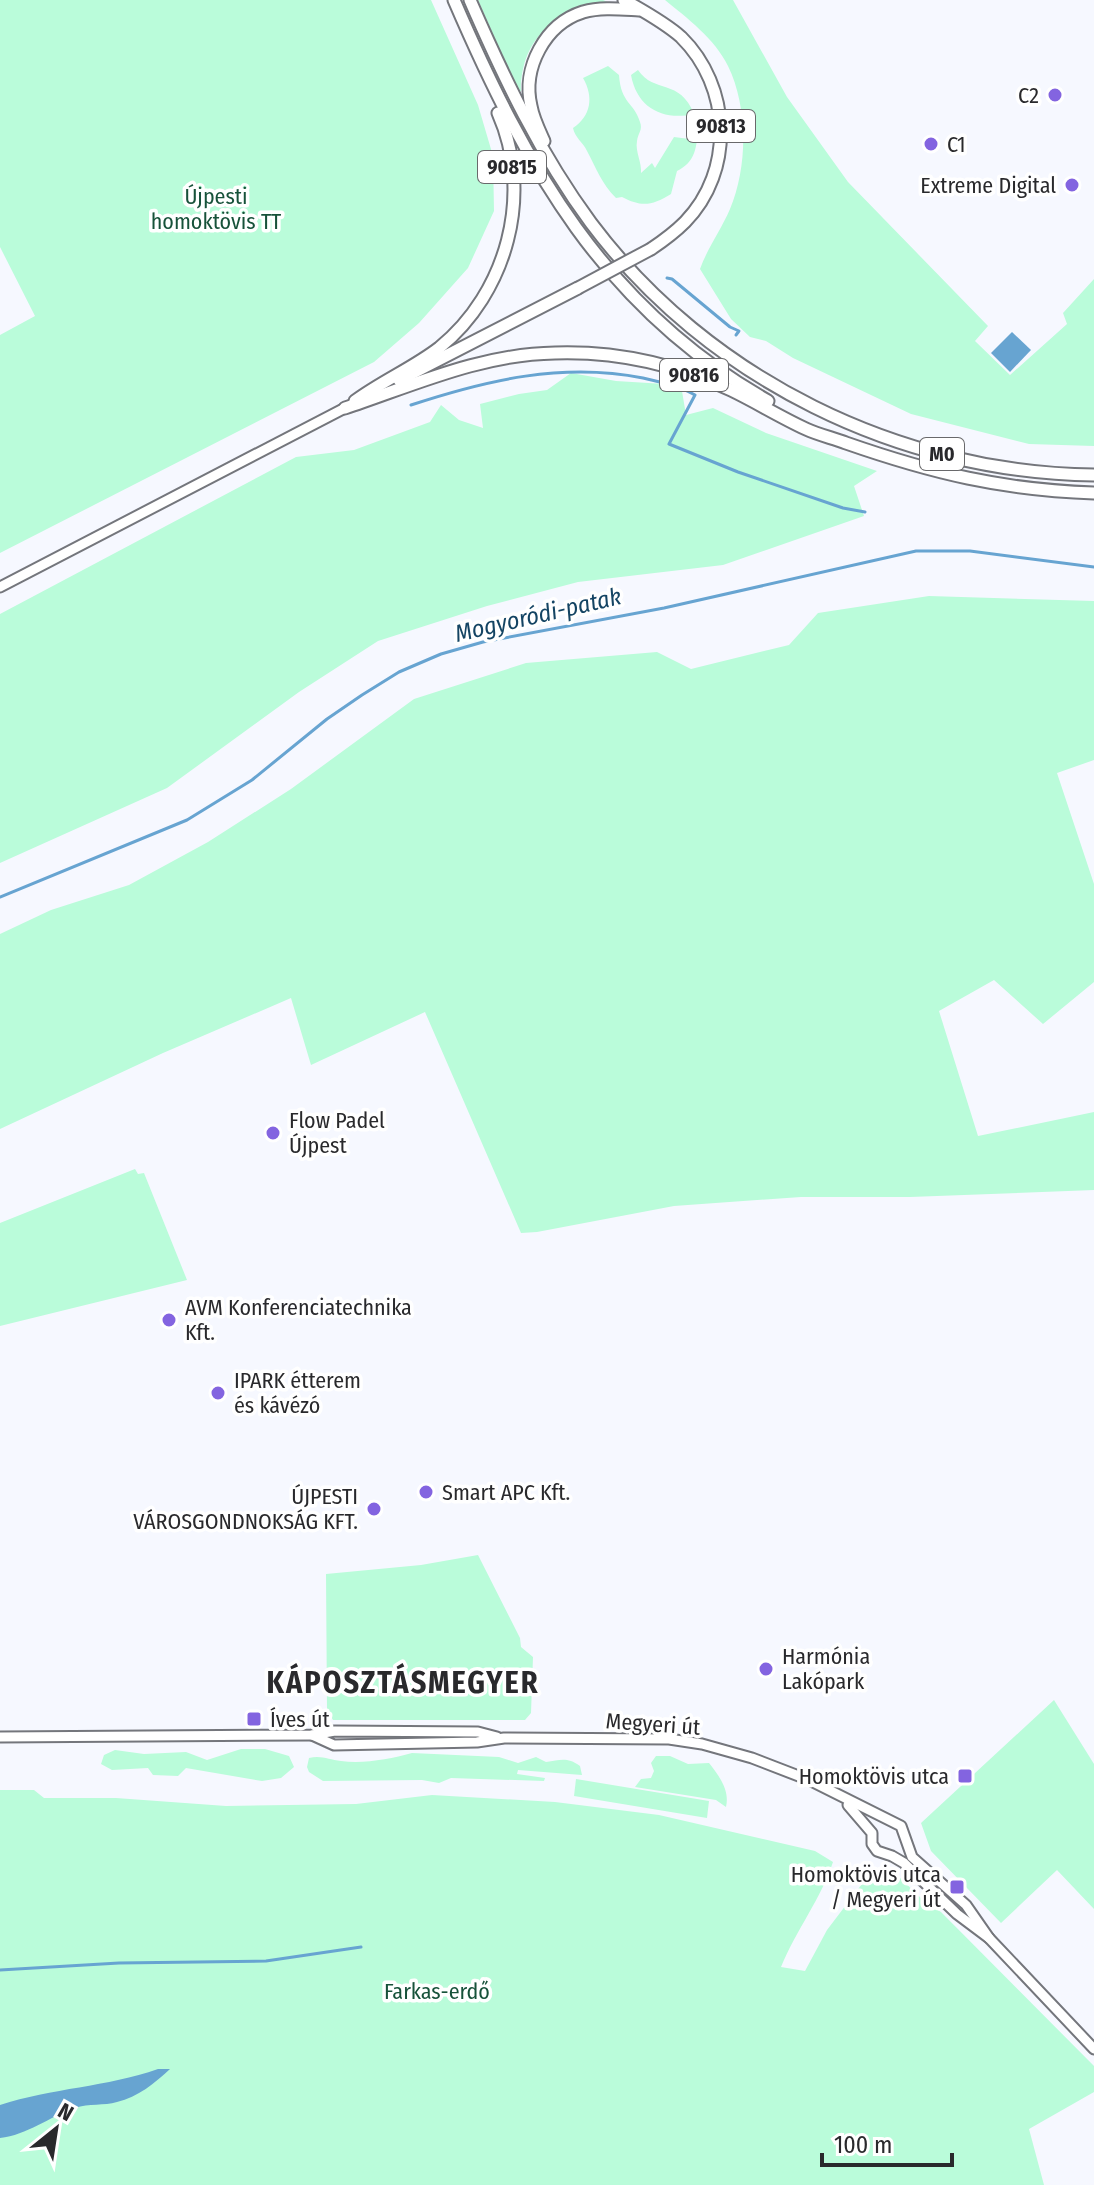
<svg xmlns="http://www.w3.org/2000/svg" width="1094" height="2185" font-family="'Fira Sans Condensed',sans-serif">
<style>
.green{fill:#bafcda}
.water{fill:#67a4d1}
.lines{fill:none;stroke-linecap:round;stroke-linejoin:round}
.stream{stroke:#67a4d1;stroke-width:3}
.secondary-casing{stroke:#74767c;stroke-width:13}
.trunk-casing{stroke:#74767c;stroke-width:15}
.secondary{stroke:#fff;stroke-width:9}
.trunk{stroke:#fff;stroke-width:11}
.trunk-bridge-casing{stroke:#74767c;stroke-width:15;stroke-linecap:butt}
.trunk-bridge{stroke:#fff;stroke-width:11}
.poi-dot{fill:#8364e0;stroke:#fff;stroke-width:3}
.labels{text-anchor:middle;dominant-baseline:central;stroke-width:7;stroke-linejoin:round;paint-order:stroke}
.shield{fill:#fff;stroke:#69696b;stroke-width:2}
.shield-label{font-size:20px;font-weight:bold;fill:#29292c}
.poi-label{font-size:22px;fill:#29292c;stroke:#fff;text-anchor:start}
.park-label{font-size:22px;fill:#17523a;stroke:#fff}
.street-label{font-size:22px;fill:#29292c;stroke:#fff}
.water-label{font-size:24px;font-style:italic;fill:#144463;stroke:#fff}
.district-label{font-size:30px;font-weight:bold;letter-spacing:2px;fill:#29292c;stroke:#fff}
</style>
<rect width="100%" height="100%" fill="#f6f8ff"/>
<!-- green -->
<g class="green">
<path d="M0 0H431L478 105 493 156 494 211 468 268 419 323 374 362 0 553V335L35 316 0 247Z"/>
<path d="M478 0H603L610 3C559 9 521 35 521 91L518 92Z"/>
<path d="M665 0H733L787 97 848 182 988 326 975 341 1010 375 1067 324 1063 313 1094 279V446L1029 444 911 414 793 358 766 341 750 337 731 319 700 269C708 247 721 230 730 209 748 166 748 107 728 66 715 39 687 18 665 0Z"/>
<path d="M608 66 619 75C621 104 634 102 640 122 643 130 638 133 637 141 635 152 642 162 641 173L652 163 655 168 674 137 697 140C695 155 691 164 677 171L671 194C652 206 641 207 622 197L616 198C602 184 596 168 587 151 583 142 575 138 573 128 591 116 594 97 583 78Z"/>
<path d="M638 70C654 94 680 78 694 114 663 121 637 108 631 75Z"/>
<path d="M571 373 616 381 681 385 686 415 713 408 766 433 877 471 854 486 864 516 723 565 578 582 487 606 378 641 299 692 167 788 0 863V614L296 457 354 450 430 422 441 405 459 420 483 428 480 404 519 394 547 390Z"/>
<path d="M929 596 1094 601V760L1057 773 1094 884V982L1043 1024 994 980 939 1011 978 1136 1094 1112V1190L910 1197H801L674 1206 537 1232 521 1233 425 1012 311 1065 291 998 163 1053 0 1129V934L51 910 129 885 208 842 291 789 414 699 526 663 657 652 691 669 789 645 818 613Z"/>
<path d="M135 1169 138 1174 144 1173 187 1280 0 1326V1223Z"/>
<path d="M478 1555 520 1638 521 1647 533 1657 531 1713 525 1720H333L327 1710 326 1574 421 1565Z"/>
<path d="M1054 1700 1094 1764V1909L1057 1870 1001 1923 931 1851 921 1823Z"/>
<path d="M241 1749H265L289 1756 294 1767 281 1778 262 1781 186 1768 178 1776 153 1775 148 1768 112 1770 101 1764 104 1755 115 1750 144 1754 186 1752 207 1760Z"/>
<path d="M412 1753 499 1757 518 1763 536 1757 546 1762C561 1760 567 1757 580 1766L582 1775 518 1770 517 1774 545 1778 544 1781 451 1778 439 1783 422 1780 323 1781 309 1772 307 1767 309 1758C322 1755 329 1760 341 1761 364 1764 390 1759 412 1753Z"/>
<path d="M656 1756H670L688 1764 709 1763C719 1776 730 1790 726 1807L716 1800 635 1787 641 1779 651 1778 654 1771 651 1763Z"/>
<path d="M576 1779 709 1801 707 1818 574 1796Z"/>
<path d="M0 1790H34L44 1798H116L226 1806 356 1804 432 1795 555 1802 659 1815 815 1851 833 1862C821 1899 796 1930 781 1967L805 1971 827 1930 868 1876 893 1871 925 1902 941 1912 1094 2066V2092L1029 2129 1044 2185H0Z"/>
</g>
<!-- water -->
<g class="water">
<path d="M1012 332 1031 350 1010 372 991 353Z"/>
<path d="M158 2069H170C155 2083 138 2097 117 2102 104 2106 89 2103 75 2108 49 2117 27 2135 0 2138V2105C52 2088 107 2087 158 2069Z"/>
</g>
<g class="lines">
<!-- stream -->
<g class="stream">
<path d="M667 278 672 279 730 327 739 331 736 335"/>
<path d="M411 405C487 380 563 362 643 378 661 382 679 386 695 395L669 444 738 472 843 508 865 512"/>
<path d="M0 897 187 820 252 780 327 719 362 695 399 672 441 654 483 642 664 608 916 551H970L1094 567"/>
<path d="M0 1970 119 1963 266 1961 361 1947"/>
</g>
<!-- secondary casing -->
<g class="secondary-casing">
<g id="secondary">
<path d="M0 587 345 408"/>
<path d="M312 1735 334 1745 477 1742 504 1738 669 1739 702 1744 752 1758 809 1780 901 1826 912 1857 966 1905 989 1938"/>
<path d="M0 1737 312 1735 335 1731 478 1732 497 1737"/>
<path d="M848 1805 872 1833V1844L877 1851 892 1856 904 1863 957 1914 989 1938 1094 2049"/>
</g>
</g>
<!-- trunk casing -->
<g class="trunk-casing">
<g id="trunk">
<path d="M454 0C526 167 604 308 768 401"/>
<path d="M470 0C504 78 540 154 591 223 708 379 900 473 1094 475"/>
<path d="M624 0C643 11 664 22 681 37 731 86 735 171 685 222 675 232 663 241 651 249"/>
<path d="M544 141C539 130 533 118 531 106 522 68 545 24 583 12 601 7 620 9 639 10"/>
<path d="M399 380 578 288"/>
<path d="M355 401C382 381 413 368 439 348 507 293 534 194 498 113"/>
<path d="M345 408C414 385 481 354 555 353 617 351 675 364 731 390 756 402 780 417 806 429 819 435 833 438 846 443 932 473 1003 490 1094 493"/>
</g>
</g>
<!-- secondary -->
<use href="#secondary" class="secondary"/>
<!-- trunk -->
<use href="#trunk" class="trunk"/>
<!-- trunk-bridge casing -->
<g class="trunk-bridge-casing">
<path id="trunk-bridge" d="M578 288 651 249"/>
</g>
<!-- trunk-bridge -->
<use href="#trunk-bridge" class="trunk-bridge"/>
</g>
<!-- markers -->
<g class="poi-dot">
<circle cx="1055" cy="95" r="8"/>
<circle cx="931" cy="144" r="8"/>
<circle cx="1072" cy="185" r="8"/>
<circle cx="273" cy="1133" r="8"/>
<circle cx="169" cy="1320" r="8"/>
<circle cx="218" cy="1393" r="8"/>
<circle cx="426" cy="1492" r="8"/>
<circle cx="374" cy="1509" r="8"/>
<circle cx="766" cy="1669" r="8"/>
<rect x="246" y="1711" width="16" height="16" rx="4"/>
<rect x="957" y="1768" width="16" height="16" rx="4"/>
<rect x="949" y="1879" width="16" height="16" rx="4"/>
</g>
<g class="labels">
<!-- shield labels -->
<g class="shield">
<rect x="687" y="110" width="68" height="32" rx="6"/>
<rect x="478" y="151" width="68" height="32" rx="6"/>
<rect x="660" y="359" width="68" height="32" rx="6"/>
<rect x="920" y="438" width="44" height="32" rx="6"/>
</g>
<g class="shield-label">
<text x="721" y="126">90813</text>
<text x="512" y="167">90815</text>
<text x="694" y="375">90816</text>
<text x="942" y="454">M0</text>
</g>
<!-- poi labels -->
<g class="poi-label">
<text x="1039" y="95" text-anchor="end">C2</text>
<text x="947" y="144">C1</text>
<text x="1056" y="185" text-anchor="end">Extreme Digital</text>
<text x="289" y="1120">Flow Padel<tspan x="289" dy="25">Újpest</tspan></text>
<text x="185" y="1307">AVM Konferenciatechnika<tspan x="185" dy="25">Kft.</tspan></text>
<text x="234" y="1380">IPARK étterem<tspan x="234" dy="25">és kávézó</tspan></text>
<text x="442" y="1492">Smart APC Kft.</text>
<text x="358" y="1496" text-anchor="end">ÚJPESTI<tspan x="358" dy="25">VÁROSGONDNOKSÁG KFT.</tspan></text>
<text x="782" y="1656">Harmónia<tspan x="782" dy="25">Lakópark</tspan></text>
<text x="270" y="1719">Íves út</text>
<text x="949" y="1776" text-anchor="end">Homoktövis utca</text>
<text x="941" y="1874" text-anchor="end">Homoktövis utca<tspan x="941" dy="25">/ Megyeri út</tspan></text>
</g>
<!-- park labels -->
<g class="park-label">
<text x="216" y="196">Újpesti<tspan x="216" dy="25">homoktövis TT</tspan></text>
<text x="437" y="1991">Farkas-erdő</text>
</g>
<!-- street labels -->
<g class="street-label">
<text transform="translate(653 1724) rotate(4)">Megyeri út</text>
</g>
<!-- water labels -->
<g class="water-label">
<text transform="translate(538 615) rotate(-13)">Mogyoródi-patak</text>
</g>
<!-- district labels -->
<g class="district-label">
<text x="403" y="1683">KÁPOSZTÁSMEGYER</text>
</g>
</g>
<!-- north arrow -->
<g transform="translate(56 2129) rotate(30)" stroke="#ffffff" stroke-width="6" paint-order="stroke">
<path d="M0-6L14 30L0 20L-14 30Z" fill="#29292c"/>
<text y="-12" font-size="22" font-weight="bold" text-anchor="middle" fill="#29292c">N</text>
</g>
<!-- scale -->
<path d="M822 2153v12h130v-12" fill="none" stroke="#29292c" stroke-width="4"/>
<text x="834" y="2153" font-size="24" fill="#29292c" stroke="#ffffff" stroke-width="6" paint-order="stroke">100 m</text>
</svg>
